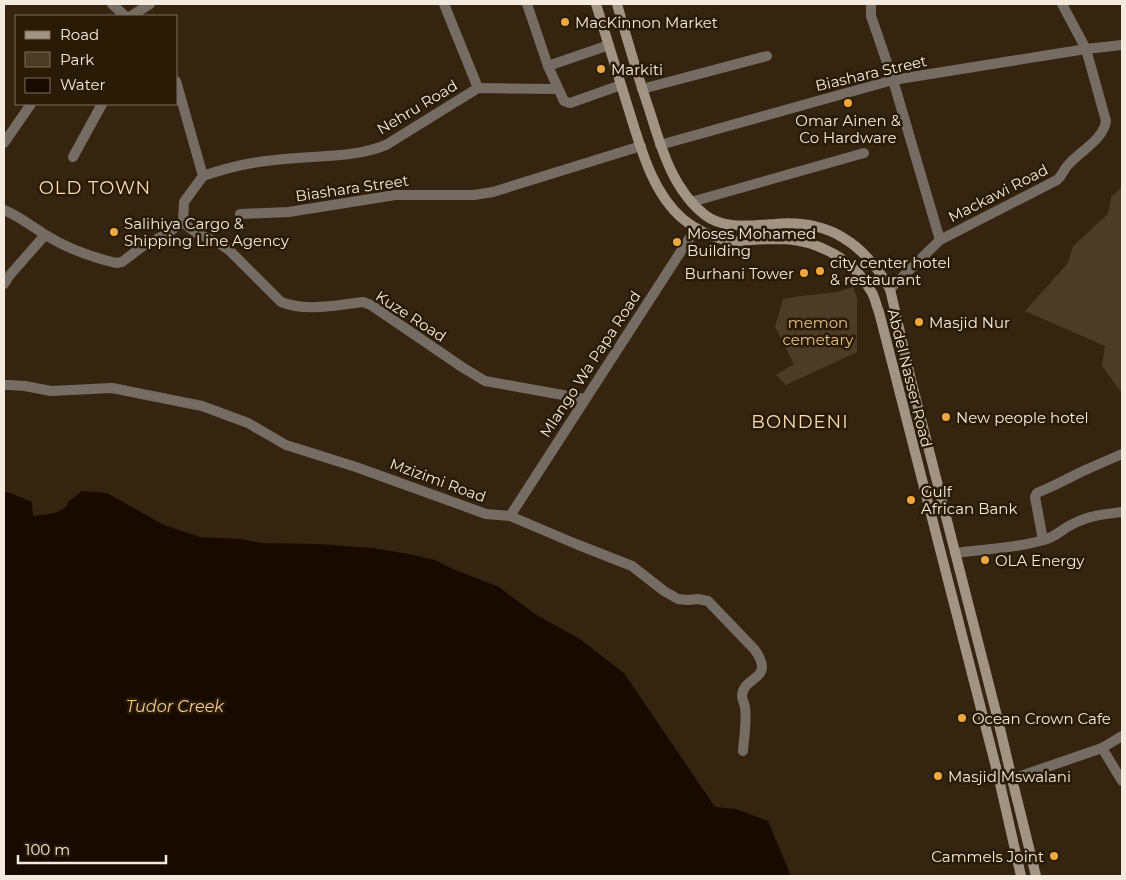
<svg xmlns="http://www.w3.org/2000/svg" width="1126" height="880" font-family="Montserrat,sans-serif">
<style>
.green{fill:#4c3b26}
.water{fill:#190a00}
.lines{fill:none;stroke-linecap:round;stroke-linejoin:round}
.minor{stroke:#756d63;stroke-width:10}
.secondary{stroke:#a19484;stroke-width:10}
.poi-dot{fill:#f0a73e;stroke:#2a1b06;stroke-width:2}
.labels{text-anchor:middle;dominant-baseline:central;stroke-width:5;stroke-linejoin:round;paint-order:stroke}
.poi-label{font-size:15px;fill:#f5eade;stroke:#2a1b06;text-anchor:start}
.street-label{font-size:15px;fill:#f5eade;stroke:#2a1b06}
.park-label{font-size:15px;fill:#e8be8a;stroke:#2a1b06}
.water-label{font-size:16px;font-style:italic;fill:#f7cc97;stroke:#2a1b06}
.quarter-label{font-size:18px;letter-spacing:1px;fill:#fcdcb7;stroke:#2a1b06}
</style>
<rect width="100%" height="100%" fill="#352510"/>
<!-- green -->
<g class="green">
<path d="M1122 187V392H1121L1102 366 1105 346 1025 311 1068 263 1073 246 1108 214 1111 197Z"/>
<path d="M853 287 857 298V352L786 385 776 375 794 364 775 327 783 299 801 296 838 292Z"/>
</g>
<!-- water -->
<path class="water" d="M82 491 107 493 164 525 200 537 240 539 262 543 318 544 373 548 409 554 435 560 453 569 499 587 535 614 580 639 624 673 715 807 736 809 768 821 791 876H4V492L10 493 32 502 33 516 55 513 66 507 68 502Z"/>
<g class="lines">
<!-- minor -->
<g class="minor">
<path d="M112 4 125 16"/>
<path d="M444 4 478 88"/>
<path d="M527 4 548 66 564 101 570 103 573 102 621 85"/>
<path d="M871 4V16L893 80 940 240"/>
<path d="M131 16 150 4"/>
<path d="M548 66 609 45"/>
<path d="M176 81 203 176 184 202 183 222"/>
<path d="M642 89 767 56"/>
<path d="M4 143 31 104"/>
<path d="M660 145 893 80 1086 49 1122 45"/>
<path d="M73 157 102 104"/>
<path d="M203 176C226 168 251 162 275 160 312 155 351 159 386 145L478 88 557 89"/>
<path d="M691 202 864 153"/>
<path d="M4 210C19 216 31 226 44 234 66 248 91 257 116 263L122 262 143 246 165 235 183 222"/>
<path d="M240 214 289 212 395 195H474L493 192 641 146"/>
<path d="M183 222 196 233 217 242 229 250 281 302C306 312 337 305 363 302L371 305 462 367 485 381 585 399"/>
<path d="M4 284 9 276 45 235"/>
<path d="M890 289 940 240 1057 180C1063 175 1063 170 1068 165 1079 152 1104 139 1106 121L1086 49 1062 4"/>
<path d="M4 385H9L25 386 51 391 112 388 202 406 248 423 286 445 356 467 486 514 510 516 576 544 632 566 664 591 678 599 688 600 698 599 708 601 755 650C776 681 743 675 742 696 742 700 745 704 745 707 747 721 744 737 743 751"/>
<path d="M510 516 696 228"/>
<path d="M1043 540 1035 497 1037 493 1055 485 1083 471 1122 454"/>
<path d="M955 553C986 549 1018 548 1047 539 1058 535 1066 526 1077 522 1091 515 1107 514 1122 512"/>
<path d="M1102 748 1122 781"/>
<path d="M1012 779 1102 748 1122 736"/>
</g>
<!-- secondary -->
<g class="secondary">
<path d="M596 4C606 36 616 69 626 101 639 141 650 191 683 219 695 229 715 239 731 241 738 242 746 240 753 240 763 239 774 239 784 239 819 241 854 260 871 291 875 297 876 305 879 312L998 775 1021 876"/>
<path d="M617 4C627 39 637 74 649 109 661 147 672 189 705 215 724 230 753 225 775 224 828 219 864 243 890 289L911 380 998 720 1012 779 1036 876"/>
</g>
</g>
<!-- markers -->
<g class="poi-dot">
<circle cx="565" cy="22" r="5"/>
<circle cx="601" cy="69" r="5"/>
<circle cx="848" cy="103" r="5"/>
<circle cx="114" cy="232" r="5"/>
<circle cx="677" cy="242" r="5"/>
<circle cx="820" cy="271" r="5"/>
<circle cx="804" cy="273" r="5"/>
<circle cx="919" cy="322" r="5"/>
<circle cx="946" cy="417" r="5"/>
<circle cx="911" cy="500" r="5"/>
<circle cx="985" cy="560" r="5"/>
<circle cx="962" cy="718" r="5"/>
<circle cx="938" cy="776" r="5"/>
<circle cx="1054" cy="856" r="5"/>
</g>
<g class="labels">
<!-- poi labels -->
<g class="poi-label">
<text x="575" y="22">MacKinnon Market</text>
<text x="611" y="69">Markiti</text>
<text x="848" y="120" text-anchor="middle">Omar Ainen &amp;<tspan x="848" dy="17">Co Hardware</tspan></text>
<text x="124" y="223">Salihiya Cargo &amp;<tspan x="124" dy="17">Shipping Line Agency</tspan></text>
<text x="687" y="233">Moses Mohamed<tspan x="687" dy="17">Building</tspan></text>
<text x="830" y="262">city center hotel<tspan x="830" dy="17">&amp; restaurant</tspan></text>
<text x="794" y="273" text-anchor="end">Burhani Tower</text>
<text x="929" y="322">Masjid Nur</text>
<text x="956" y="417">New people hotel</text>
<text x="921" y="491">Gulf<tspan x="921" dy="17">African Bank</tspan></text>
<text x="995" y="560">OLA Energy</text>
<text x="972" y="718">Ocean Crown Cafe</text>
<text x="948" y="776">Masjid Mswalani</text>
<text x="1044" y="856" text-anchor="end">Cammels Joint</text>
</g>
<!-- street labels -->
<g class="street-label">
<text transform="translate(871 73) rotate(-13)">Biashara Street</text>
<text transform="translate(417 107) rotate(-31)">Nehru Road</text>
<text transform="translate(352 188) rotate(-8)">Biashara Street</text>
<text transform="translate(998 193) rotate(-27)">Mackawi Road</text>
<text transform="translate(411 316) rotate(33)">Kuze Road</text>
<text transform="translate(590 364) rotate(-57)">Mlango Wa Papa Road</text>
<text transform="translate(910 378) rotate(76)">Abdel Nasser Road</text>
<text transform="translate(438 480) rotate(20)">Mzizimi Road</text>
</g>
<!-- park labels -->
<g class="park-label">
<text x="818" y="322">memon<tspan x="818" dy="17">cemetary</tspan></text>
</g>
<!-- water labels -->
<g class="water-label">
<text x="175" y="706">Tudor Creek</text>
</g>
<!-- quarter labels -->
<g class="quarter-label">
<text x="95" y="188">OLD TOWN</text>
<text x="800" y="422">BONDENI</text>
</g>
</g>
<!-- border -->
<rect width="1126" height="880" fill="none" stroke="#f5eade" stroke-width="10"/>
<!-- legend -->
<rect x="15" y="15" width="162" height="90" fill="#2a1b06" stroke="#7b6e5c"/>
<rect x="25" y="31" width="25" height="8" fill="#a19484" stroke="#7b6e5c"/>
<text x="60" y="40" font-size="15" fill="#f5eade">Road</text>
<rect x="25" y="52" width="25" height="15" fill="#4c3b26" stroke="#7b6e5c"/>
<text x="60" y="65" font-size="15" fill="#f5eade">Park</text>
<rect x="25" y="78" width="25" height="15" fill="#190a00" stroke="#7b6e5c"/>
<text x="60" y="90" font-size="15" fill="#f5eade">Water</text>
<!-- scale -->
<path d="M18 855v8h148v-8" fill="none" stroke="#f5eade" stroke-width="2.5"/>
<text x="25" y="855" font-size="15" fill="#f5eade" stroke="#2a1b06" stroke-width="4" paint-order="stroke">100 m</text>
</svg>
